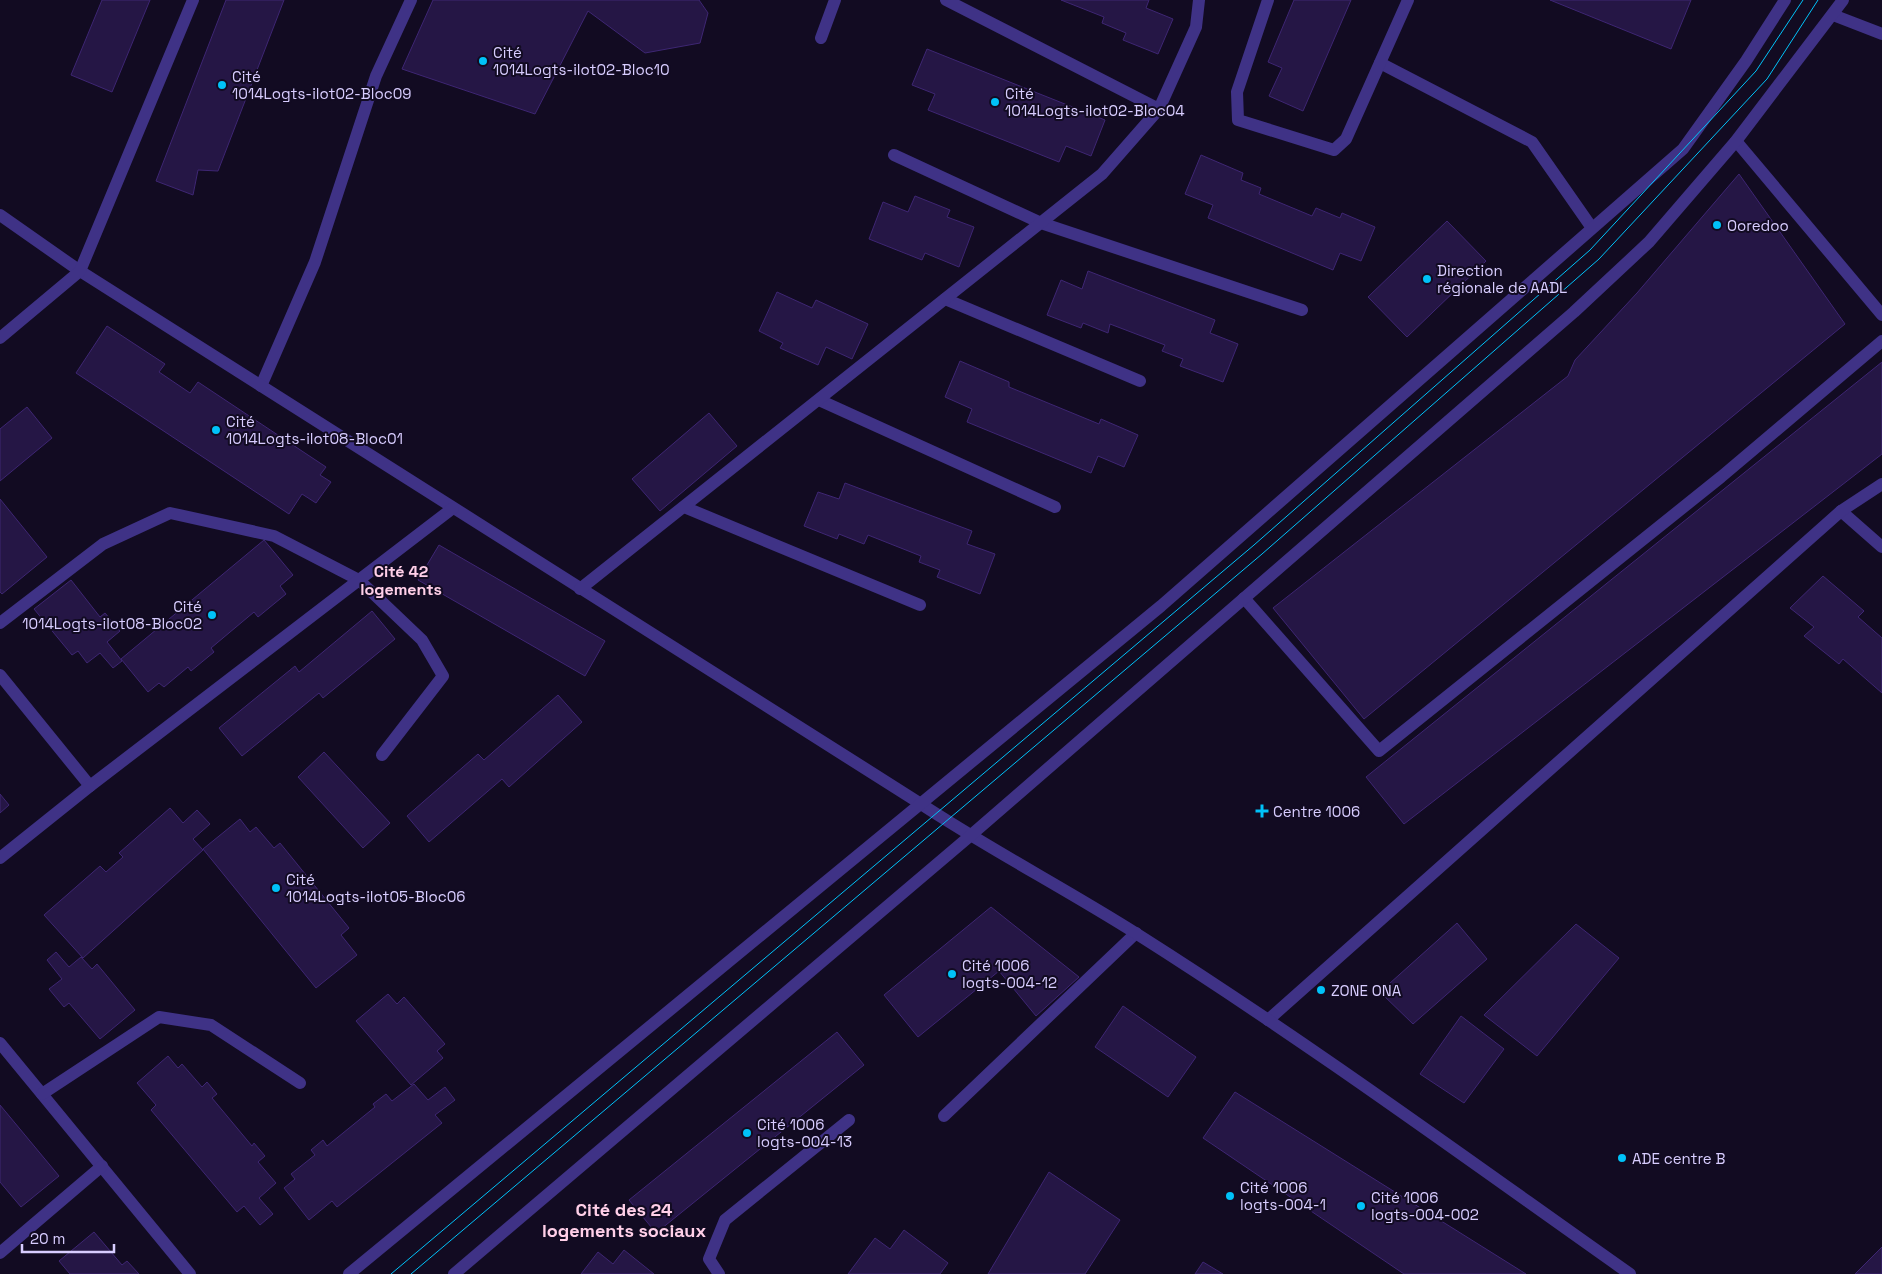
<svg xmlns="http://www.w3.org/2000/svg" width="1882" height="1274" font-family="'Space Grotesk',sans-serif">
<style>
.building{fill:#251645;stroke:#3e2673}
.lines{fill:none;stroke-linecap:round;stroke-linejoin:round}
.service{stroke:#3f3286;stroke-width:12}
.minor{stroke:#3f3286;stroke-width:12}
.tertiary{stroke:#3f3286;stroke-width:12}
.tram{stroke:#00c2f8;stroke-width:1}
.poi-dot{fill:#00c2f8;stroke:#120b22;stroke-width:2}
.labels{text-anchor:middle;dominant-baseline:central;stroke-width:4;stroke-linejoin:round;paint-order:stroke}
.poi-label{font-size:15px;fill:#d8cdff;stroke:#120b22;text-anchor:start}
.neighbourhood-label{font-size:16px;font-weight:bold;fill:#ffcfe8;stroke:#120b22}
.quarter-label{font-size:18px;font-weight:bold;fill:#ffcfe8;stroke:#120b22}
</style>
<rect width="100%" height="100%" fill="#120b22"/>
<!-- building -->
<g class="building">
<path d="M102 0H150L112 92 71 75Z"/>
<path d="M226 0H284L218 171 198 170 193 195 156 181Z"/>
<path d="M433 0H699L708 13 700 43 645 53 588 11 535 114 402 69Z"/>
<path d="M1061 0H1149L1146 8 1173 19 1158 54 1123 40 1126 33 1102 23 1104 17Z"/>
<path d="M1294 0H1351L1303 111 1269 96 1282 68 1268 62Z"/>
<path d="M1550 0H1691L1671 49Z"/>
<path d="M927 49 1105 120 1091 156 1066 146 1059 162 928 110 935 94 912 85Z"/>
<path d="M1201 155 1243 173 1241 180 1261 188 1259 194 1312 216 1316 208 1340 218 1342 213 1375 227 1361 261 1340 253 1333 270 1208 218 1213 205 1185 194Z"/>
<path d="M1739 174 1845 324 1364 719 1273 608 1568 376 1575 360 1637 293Z"/>
<path d="M915 196 950 210 947 217 974 227 959 267 925 253 922 260 869 239 883 202 908 212Z"/>
<path d="M1447 221 1486 261 1407 337 1368 297Z"/>
<path d="M1088 271 1215 320 1210 333 1238 344 1223 382 1180 366 1183 359 1162 351 1165 345 1110 324 1108 333 1083 323 1081 328 1047 315 1061 280 1082 289Z"/>
<path d="M777 292 812 308 816 300 868 324 852 359 826 347 818 365 780 348 783 343 759 331Z"/>
<path d="M107 326 165 364 159 372 190 393 198 382 326 467 320 475 331 482 316 503 302 494 289 514 76 373Z"/>
<path d="M960 361 1009 382V387L1099 424 1101 419 1138 435 1124 467 1098 456 1091 473 967 422 972 409 945 397Z"/>
<path d="M1882 362V454L1404 824 1366 777Z"/>
<path d="M27 407 52 438 0 481V429Z"/>
<path d="M709 413 737 446 660 511 632 479Z"/>
<path d="M845 483 972 531 967 544 995 554 980 594 937 577 940 570 919 562 921 556 868 535 864 544 839 534 837 539 804 526 818 492 839 499Z"/>
<path d="M0 499 47 557 2 594 0 592Z"/>
<path d="M264 540 293 575 280 586 286 594 258 617 254 612 211 648 214 652 191 671 188 667 164 687 159 683 148 692 121 659Z"/>
<path d="M439 545 605 641 585 676 418 580Z"/>
<path d="M1823 576 1864 611 1858 617 1882 638V693L1843 659 1839 664 1804 636 1814 627 1790 608Z"/>
<path d="M71 580 100 617 105 613 120 631 107 642 122 661 113 668 100 653 87 663 78 651 72 655 34 609Z"/>
<path d="M372 611 395 639 323 698 319 693 242 756 219 728 295 666 299 672Z"/>
<path d="M558 695 582 722 509 787 502 779 429 842 407 816 478 754 484 760Z"/>
<path d="M324 752 390 823 363 848 298 777Z"/>
<path d="M0 794 9 805 0 813Z"/>
<path d="M170 808 183 823 197 810 210 824 193 839 203 850 83 958 44 915 100 866 106 872 123 857 119 853Z"/>
<path d="M240 819 250 832 256 827 274 848 280 843 349 928 341 935 357 955 316 988 203 849Z"/>
<path d="M991 907 1079 977 1036 1016 999 971 918 1037 884 995Z"/>
<path d="M1457 923 1487 959 1413 1024 1380 992Z"/>
<path d="M1576 924 1619 958 1537 1056 1484 1015Z"/>
<path d="M56 952 69 967 81 957 92 969 97 964 135 1010 100 1039 69 1003 64 1007 49 989 62 979 47 960Z"/>
<path d="M388 994 397 1004 404 997 445 1044 437 1051 443 1058 411 1085 356 1021Z"/>
<path d="M1123 1006 1196 1057 1168 1097 1095 1047Z"/>
<path d="M1461 1016 1504 1049 1464 1103 1420 1074Z"/>
<path d="M837 1032 864 1065 656 1233 629 1200Z"/>
<path d="M168 1056 178 1068 182 1064 202 1087 207 1082 217 1094 212 1098 252 1146 254 1143 265 1156 258 1162 276 1183 259 1198 273 1214 260 1225 244 1206 237 1212 151 1110 156 1105 137 1083Z"/>
<path d="M414 1084 428 1100 445 1087 455 1100 435 1115 442 1123 337 1207 332 1201 309 1220 284 1188 295 1179 291 1174 315 1155 311 1150 323 1140 327 1146 375 1107 373 1104 386 1094 392 1101Z"/>
<path d="M1235 1092 1526 1274H1404L1203 1138Z"/>
<path d="M0 1105 59 1176 21 1207 0 1182Z"/>
<path d="M1049 1172 1120 1220 1085 1274H988Z"/>
<path d="M904 1230 948 1263 940 1274H848L875 1238 890 1249Z"/>
<path d="M94 1232 122 1265 127 1261 139 1274H70L59 1261Z"/>
<path d="M1882 1247V1274H1855Z"/>
<path d="M624 1250 654 1274H581L598 1252 613 1264Z"/>
<path d="M1203 1262 1223 1274H1195Z"/>
</g>
<g class="lines">
<!-- service -->
<g class="service">
<path d="M946 0 1159 109"/>
<path d="M821 38 835 0"/>
<path d="M1380 63 1532 142 1592 228"/>
<path d="M894 155 1041 223 1302 310"/>
<path d="M945 299 1140 381"/>
<path d="M261 386 315 262 376 76 411 0"/>
<path d="M819 400 1055 507"/>
<path d="M684 507 920 605"/>
<path d="M0 623 103 544 170 513 274 536 359 580 422 640 443 676 382 755"/>
<path d="M944 1116 1136 933"/>
</g>
<!-- minor -->
<g class="minor">
<path d="M1268 0 1237 92 1238 120 1334 150 1346 139 1408 0"/>
<path d="M1833 15 1882 34"/>
<path d="M1736 141 1882 315"/>
<path d="M0 215 80 271 921 804"/>
<path d="M1841 511 1882 547"/>
<path d="M580 589 1102 174 1159 109 1196 27 1199 0"/>
<path d="M1244 598 1379 751 1721 477 1882 341"/>
<path d="M0 675 90 786"/>
<path d="M0 858 90 786 453 508"/>
<path d="M1268 1020 1841 511 1882 484"/>
<path d="M0 1043 190 1274"/>
<path d="M42 1094 159 1017 211 1025 300 1083"/>
<path d="M0 1253 102 1166"/>
<path d="M719 1274 709 1259 725 1220 849 1120"/>
</g>
<!-- tertiary -->
<g class="tertiary">
<path d="M0 338 80 271 193 0"/>
<path d="M921 804C991 850 1066 889 1137 934 1306 1041 1467 1159 1630 1274"/>
<path d="M349 1274 1161 606 1683 149 1746 61 1785 0"/>
<path d="M454 1274 970 836 1574 312 1649 242 1736 141 1843 0"/>
</g>
<!-- tram -->
<g class="tram">
<path d="M391 1274 1254 545 1590 250 1756 71 1803 0"/>
<path d="M411 1274 1262 554 1599 259 1767 79 1818 0"/>
</g>
</g>
<!-- markers -->
<g class="poi-dot">
<circle cx="483" cy="61" r="5"/>
<circle cx="222" cy="85" r="5"/>
<circle cx="995" cy="102" r="5"/>
<circle cx="1717" cy="225" r="5"/>
<circle cx="1427" cy="279" r="5"/>
<circle cx="216" cy="430" r="5"/>
<circle cx="212" cy="615" r="5"/>
<path d="M1259.5 803.5h5v5h5v5h-5v5h-5v-5h-5v-5h5z"/>
<circle cx="276" cy="888" r="5"/>
<circle cx="952" cy="974" r="5"/>
<circle cx="1321" cy="990" r="5"/>
<circle cx="747" cy="1133" r="5"/>
<circle cx="1622" cy="1158" r="5"/>
<circle cx="1230" cy="1196" r="5"/>
<circle cx="1361" cy="1206" r="5"/>
</g>
<g class="labels">
<!-- poi labels -->
<g class="poi-label">
<text x="493" y="52">Cité<tspan x="493" dy="17">1014Logts-ilot02-Bloc10</tspan></text>
<text x="232" y="76">Cité<tspan x="232" dy="17">1014Logts-ilot02-Bloc09</tspan></text>
<text x="1005" y="93">Cité<tspan x="1005" dy="17">1014Logts-ilot02-Bloc04</tspan></text>
<text x="1727" y="225">Ooredoo</text>
<text x="1437" y="270">Direction<tspan x="1437" dy="17">régionale de AADL</tspan></text>
<text x="226" y="421">Cité<tspan x="226" dy="17">1014Logts-ilot08-Bloc01</tspan></text>
<text x="202" y="606" text-anchor="end">Cité<tspan x="202" dy="17">1014Logts-ilot08-Bloc02</tspan></text>
<text x="1273" y="811">Centre 1006</text>
<text x="286" y="879">Cité<tspan x="286" dy="17">1014Logts-ilot05-Bloc06</tspan></text>
<text x="962" y="965">Cité 1006<tspan x="962" dy="17">logts-004-12</tspan></text>
<text x="1331" y="990">ZONE ONA</text>
<text x="757" y="1124">Cité 1006<tspan x="757" dy="17">logts-004-13</tspan></text>
<text x="1632" y="1158">ADE centre B</text>
<text x="1240" y="1187">Cité 1006<tspan x="1240" dy="17">logts-004-1</tspan></text>
<text x="1371" y="1197">Cité 1006<tspan x="1371" dy="17">logts-004-002</tspan></text>
</g>
<!-- neighbourhood labels -->
<g class="neighbourhood-label">
<text x="401" y="571">Cité 42<tspan x="401" dy="18">logements</tspan></text>
</g>
<!-- quarter labels -->
<g class="quarter-label">
<text x="624" y="1209">Cité des 24<tspan x="624" dy="21">logements sociaux</tspan></text>
</g>
</g>
<!-- scale -->
<path d="M22 1244v8h92v-8" fill="none" stroke="#d8cdff" stroke-width="2.5"/>
<text x="30" y="1244" font-size="15" fill="#d8cdff" stroke="#120b22" stroke-width="4" paint-order="stroke">20 m</text>
</svg>
